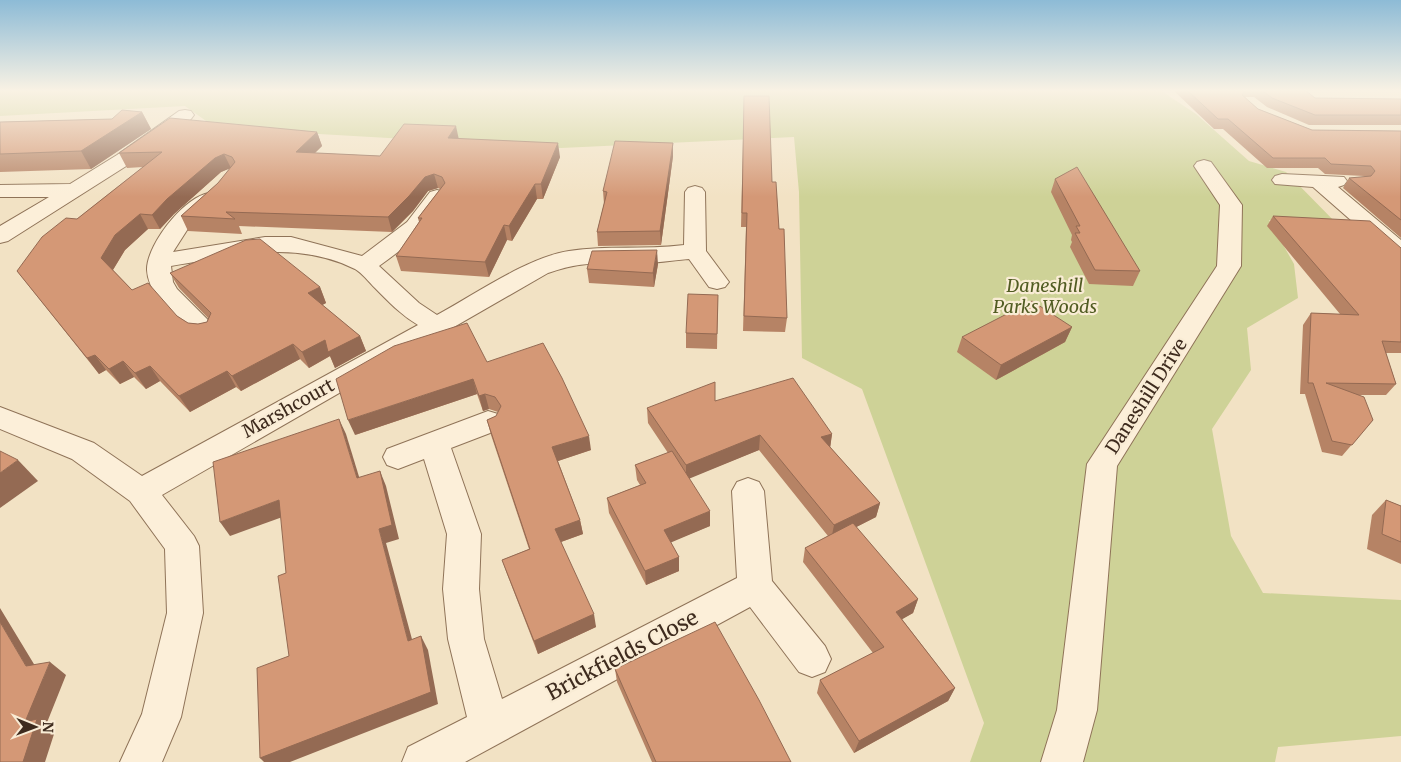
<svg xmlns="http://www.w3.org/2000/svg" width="1401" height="762" font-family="Merriweather,serif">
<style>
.green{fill:#ced297}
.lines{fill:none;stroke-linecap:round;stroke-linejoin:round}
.minor-casing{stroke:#8f7358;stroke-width:2}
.minor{fill:#fcefd9;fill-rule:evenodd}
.wall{fill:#b68365}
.shaded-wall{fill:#946a53}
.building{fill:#d49876;stroke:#946a53}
.labels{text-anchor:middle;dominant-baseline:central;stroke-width:4.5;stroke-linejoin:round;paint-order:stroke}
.park-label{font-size:18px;font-style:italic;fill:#515c22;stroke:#f9ecd5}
.street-label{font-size:18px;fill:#3e2b1e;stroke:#f9ecd5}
.near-street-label{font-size:21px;fill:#3e2b1e;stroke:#f9ecd5}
</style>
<rect width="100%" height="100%" fill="#f2e2c4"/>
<!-- green -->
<path class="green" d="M0 90H1160L1196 114 1249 161 1286 172 1342 229 1269 220 1294 264 1298 298 1247 328 1251 370 1212 429 1231 536 1263 593 1401 600V736L1278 747 1275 762H970L984 723 862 389 802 358 799 192 794 137 561 148 216 128 185 106 0 116Z"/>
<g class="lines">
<!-- minor casing -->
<g class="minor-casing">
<g id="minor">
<path d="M185 110 191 111 194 115 191 119 131 163 8 241 0 243V226L49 197H0V185L70 184 117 155 179 111Z"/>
<path d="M1204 160 1211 162 1242 205 1241 266 1117 466 1097 710 1083 762H1041L1057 710 1087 464 1217 266 1220 205 1194 166 1197 162Z"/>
<path d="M1282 174 1344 177 1347 181 1344 185 1338 187 1401 240V259L1393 257 1313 187 1275 184 1272 180 1275 176Z"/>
<path d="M695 186 702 188 705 192 706 251 729 282 725 287 717 289 709 287 689 259C676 260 663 262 650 263 611 264 586 259 548 273L162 495 194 536 199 546 203 613 181 717 162 762H120L142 714 167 613 165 549 130 501 72 459 0 429V407L94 443 142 476 418 325C401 315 389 302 375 288 369 282 362 273 355 269 294 239 234 256 171 266L173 282 177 289 218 330 214 336C198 340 190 331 179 320 165 307 148 290 147 270 146 244 191 186 218 193L221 197 189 227 173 252 265 237H291L362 256 407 222 430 192 437 190 444 192 447 196C431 227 407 246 379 266L419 303 437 315C474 295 528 257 569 251 607 245 645 250 684 245L685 192 688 188Z"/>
<path d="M488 411 498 414 503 422 498 430 451 448 481 534 479 589 484 639 502 699 737 578 732 491 737 482 748 478 759 482 764 491 772 581 825 646 831 659 825 672 812 677 799 672 750 607 465 762H402L408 747 467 717 448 639 443 589 447 534 424 459 398 469 387 465 383 457 387 449Z"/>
</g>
</g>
<!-- minor -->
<use href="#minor" class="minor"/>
</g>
<!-- wall -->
<g class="wall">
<path d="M1173 90H1305L1315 98 1401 99V125H1309L1267 107 1254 97H1245L1258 109 1312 130 1401 131V238L1343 188 1349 178 1365 177 1364 176 1325 174 1318 168H1267L1223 129H1214Z"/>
<path d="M744 96 772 182 779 229 787 318 785 332 743 331 746 227H741Z"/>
<path d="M142 112 151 129 91 169 0 172V122L112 119Z"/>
<path d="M317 132 322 146 315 153 380 156 459 138 560 157 543 199H537L512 241 507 240 489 277 401 271 396 256 419 222 418 218 440 189 438 188 428 191 413 211 392 232 239 226 242 234 188 231 181 216 218 183 230 168 221 172 174 214 160 229H148L125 250 113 270 132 290 177 316 188 323 198 324 207 322 208 318 179 288 170 273 320 287 326 303 322 305 360 336 366 351 335 368 330 356 309 368 300 359 241 391 236 387 190 412 160 381 146 389 134 377 120 384 106 370 99 374 17 271 77 219 143 167 127 168 119 153Z"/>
<path d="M673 143V156L661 245 598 246 597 232 604 204 603 191Z"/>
<path d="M1055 179 1140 271 1133 286 1089 284 1070 247 1072 242 1071 240 1072 235 1051 192Z"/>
<path d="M1273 216 1401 248V353H1386L1396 384 1386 395H1359L1373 420 1342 456 1322 452 1305 394H1300L1303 325 1311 313 1340 314 1267 226Z"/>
<path d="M658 264 654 287 589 283 587 269Z"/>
<path d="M718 295 717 349 686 348V333Z"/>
<path d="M1072 327 1065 342 996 380 957 352 962 337Z"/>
<path d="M487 362 591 450 558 461 580 520 583 534 561 542 596 627 538 654 507 574 502 560 529 549 491 435 487 420 496 416 498 412 489 409 483 411 477 394 355 435Z"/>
<path d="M715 401 832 434 830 447 880 503 876 517 856 527 918 599 913 613 902 619 955 688 948 701 854 753 817 693 820 680 873 653 803 562 805 548 828 536 759 450 689 478 710 526 670 542 679 557V571L646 585 609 513 607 498 640 485 637 480 635 465 668 453 648 423 647 408Z"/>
<path d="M1386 500 1401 506V564L1367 549 1372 515Z"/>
<path d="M615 669 791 762H652L617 682Z"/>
</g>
<!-- shaded-wall -->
<g class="shaded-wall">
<path d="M142 112 151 129 91 169 81 151Z"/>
<path d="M456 126 459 140 448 138Z"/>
<path d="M317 132 322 146 301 166 296 152Z"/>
<path d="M558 143 560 157 543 199 541 184Z"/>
<path d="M673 143V156L661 245 660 231Z"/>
<path d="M224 154 231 168 221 172 174 214 160 229 152 215 167 199 215 158Z"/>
<path d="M434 174 438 188 428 191 413 211 392 232 388 217 425 177Z"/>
<path d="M535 184 537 199 512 241 509 226Z"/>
<path d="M140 214 148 229 125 250 111 273 101 258 115 235Z"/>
<path d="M504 225 507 240 489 277 485 262Z"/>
<path d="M657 250 658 264 654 287 653 273Z"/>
<path d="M320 287 326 303 315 309 308 293Z"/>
<path d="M1072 327 1065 342 996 380 1001 365Z"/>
<path d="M360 336 366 351 335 368 330 356 309 368 302 352 325 340Z"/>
<path d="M293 344 300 359 241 391 232 376Z"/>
<path d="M95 355 106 370 99 374 87 358Z"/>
<path d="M123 361 134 377 120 384 109 369Z"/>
<path d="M150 366 160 381 146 389 135 373Z"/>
<path d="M227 371 236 387 190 412 179 396Z"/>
<path d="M473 379 477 394 355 435 348 420Z"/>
<path d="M485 394 489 409 483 411 479 396Z"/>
<path d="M339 419 346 434 364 493 357 478Z"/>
<path d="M832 434 830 449 821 437Z"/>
<path d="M760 435 759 450 686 480V465Z"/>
<path d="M589 436 591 450 555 462 552 447Z"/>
<path d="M18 460 38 481 0 508V473Z"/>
<path d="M380 471 386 486 399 539 386 543 416 654 408 641 379 529Z"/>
<path d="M279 500 288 515 230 536 220 522Z"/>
<path d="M880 503 876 517 831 540 834 525Z"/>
<path d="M710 511V526L665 545 664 530Z"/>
<path d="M580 520 583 534 558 543 555 529Z"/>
<path d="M679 557V571L646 585 645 571Z"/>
<path d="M918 599 913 613 892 625 896 612Z"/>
<path d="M0 608 43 679 50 662 66 675 46 725 55 731 45 762H23L26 666 0 622Z"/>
<path d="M594 614 596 627 538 654 534 641Z"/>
<path d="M421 636 428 650 438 704 290 762H264L260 758Z"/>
<path d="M955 688 948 701 854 753 859 741Z"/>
</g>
<!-- building -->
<g class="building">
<path d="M1187 90H1245L1242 95 1258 109 1312 130 1401 131V220L1349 178 1371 176 1375 171 1371 166 1331 164 1325 158H1273L1228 119H1218Z"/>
<path d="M1262 90H1305L1315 98 1401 99V115H1315L1272 98Z"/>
<path d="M744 96H769L772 182H776L779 229H784L787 318 744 316 747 213H742Z"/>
<path d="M122 110 142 112 81 151 0 154V122L112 119Z"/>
<path d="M170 118 317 132 296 152 380 156 404 124 456 126 448 138 558 143 541 184H535L509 226 504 225 485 262 396 256 422 218H418L445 183 442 177 434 174 425 177 409 196 388 217 226 212 235 219 181 216 218 183 235 162 232 157 224 154 215 158 167 199 152 215 140 214 115 235 101 258 132 290 148 283 177 316 188 323 198 324 207 322 211 313 170 273 246 240 260 239 320 287 308 293 360 336 328 352 325 340 302 352 293 344 232 376 227 371 179 396 150 366 135 373 123 361 109 369 95 355 87 358 17 271 42 237 66 218 77 219 162 152 119 153Z"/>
<path d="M615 141 673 143 660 231 597 232 607 192 603 191Z"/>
<path d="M1077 167 1140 271 1095 270 1075 233H1080L1076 226H1080L1055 179Z"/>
<path d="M1273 216 1370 221 1401 248V342L1382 341 1396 384 1326 383 1364 397 1373 420 1352 445 1332 441 1313 383H1308L1311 313 1359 315Z"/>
<path d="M657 250 653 273 587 269 592 251Z"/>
<path d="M688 294 718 295 717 334 686 333Z"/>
<path d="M1032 301 1072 327 1001 365 962 337Z"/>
<path d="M467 323 487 362 543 343 562 378 589 436 552 447 580 520 555 529 594 614 534 641 502 560 530 549 487 420 496 416 501 406 495 397 485 394 479 396 473 379 348 420 336 379 394 346Z"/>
<path d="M793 378 832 434 821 437 880 503 834 525 760 435 686 465 647 408 715 382V401Z"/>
<path d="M339 419 357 478 380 471 392 525 379 529 408 641 421 636 431 692 260 758 257 668 289 656 278 576 286 573 279 500 220 522 213 462Z"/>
<path d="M0 451 18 460 0 473Z"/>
<path d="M672 451 710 511 664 530 679 557 645 571 607 498 646 483 635 465Z"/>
<path d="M1386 500 1401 506V542L1382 534Z"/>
<path d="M853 523 918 599 896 612 955 688 859 741 820 680 884 647 805 548Z"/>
<path d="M0 622 26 666 50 662 25 722 37 719 23 762H0Z"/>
<path d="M715 622 759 700 791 762H656L615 669Z"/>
</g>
<!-- sky -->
<linearGradient id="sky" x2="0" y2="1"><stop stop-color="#8dbbd6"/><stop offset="0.46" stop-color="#f9f2e4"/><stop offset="1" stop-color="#f9f2e4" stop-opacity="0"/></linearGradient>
<rect width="1401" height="197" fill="url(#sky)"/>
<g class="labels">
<!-- park labels -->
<g class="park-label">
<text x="1045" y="285">Daneshill<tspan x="1045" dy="21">Parks Woods</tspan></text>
</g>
<!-- street labels -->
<g class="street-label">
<text transform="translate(1146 396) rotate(-57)">Daneshill Drive</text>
<text transform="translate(288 408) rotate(-29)">Marshcourt</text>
</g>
<!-- near-street labels -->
<g class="near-street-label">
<text transform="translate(622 655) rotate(-28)">Brickfields Close</text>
</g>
</g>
<!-- north arrow -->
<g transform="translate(35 727) rotate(91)" stroke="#f9ecd5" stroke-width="4" paint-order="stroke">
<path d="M0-4L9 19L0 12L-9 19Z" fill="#3e2b1e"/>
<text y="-8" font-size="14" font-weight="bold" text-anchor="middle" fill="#3e2b1e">N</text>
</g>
</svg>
